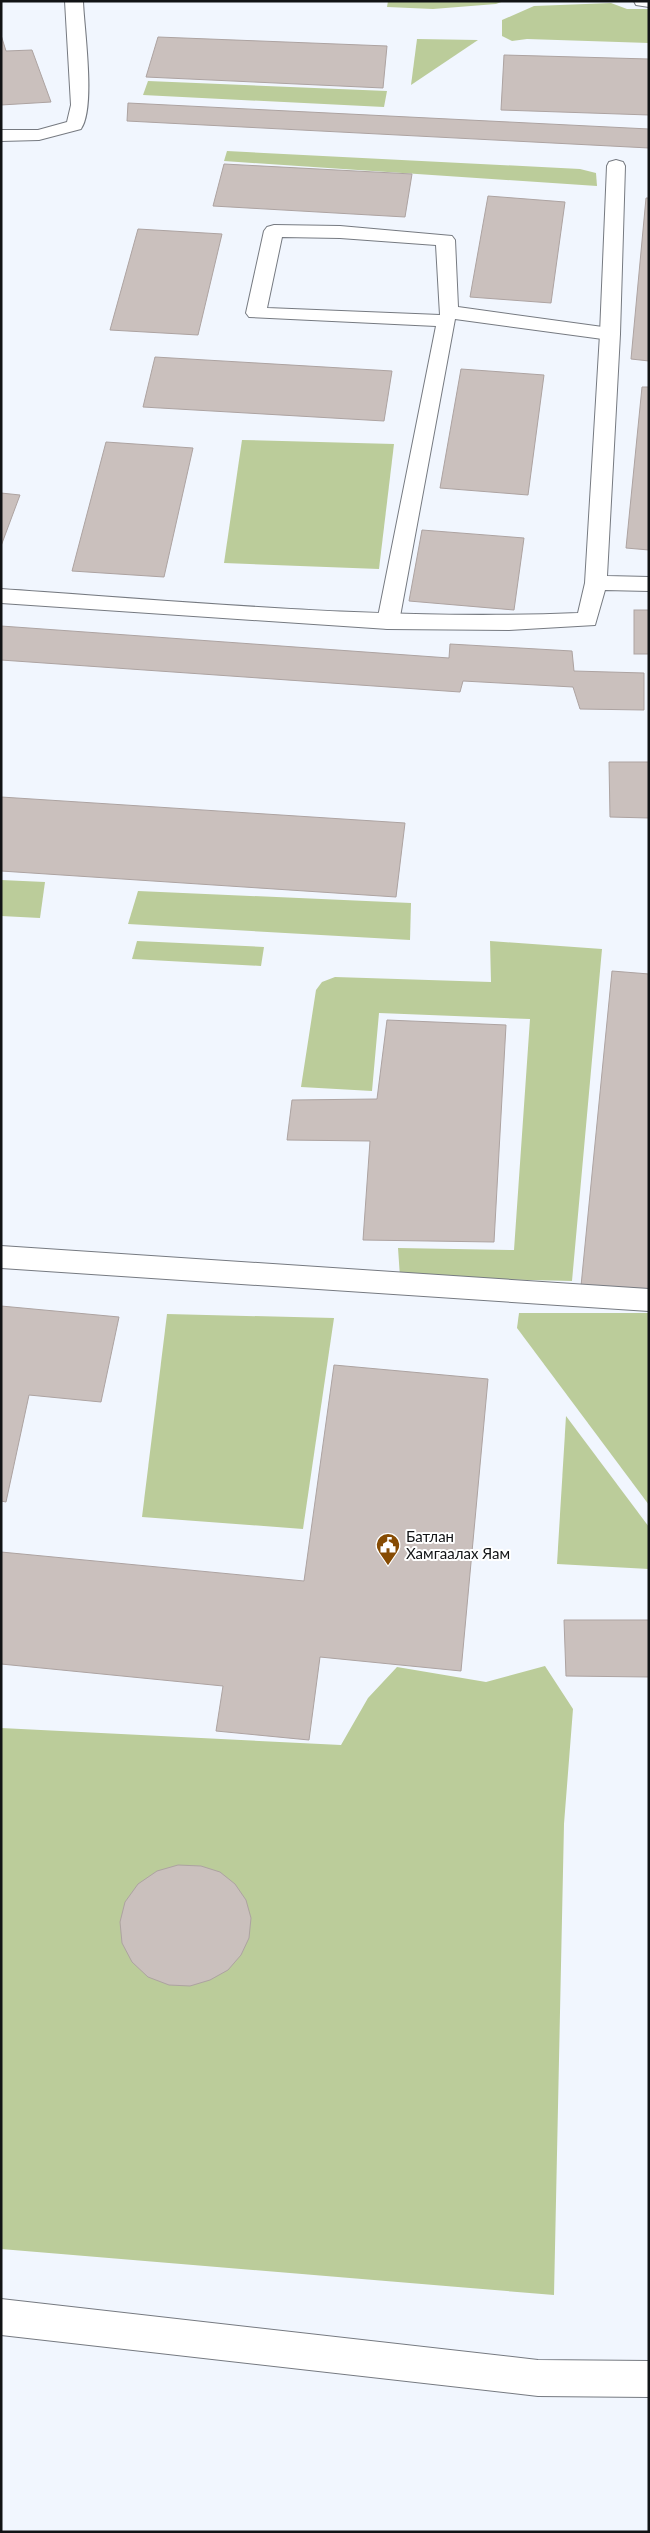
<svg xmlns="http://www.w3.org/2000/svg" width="650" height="2533" font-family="Lato,sans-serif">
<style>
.green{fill:#bbcc9a}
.building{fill:#cac0bd;stroke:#ada3a1}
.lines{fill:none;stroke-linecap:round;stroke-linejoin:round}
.lane-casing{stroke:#767a81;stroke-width:2}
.street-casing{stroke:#767a81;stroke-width:2}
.lane{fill:#fff;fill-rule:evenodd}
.street{fill:#fff;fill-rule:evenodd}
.labels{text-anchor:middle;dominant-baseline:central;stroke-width:4;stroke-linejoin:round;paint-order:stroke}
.poi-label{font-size:15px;fill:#111315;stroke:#fff;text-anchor:start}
</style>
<rect width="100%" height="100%" fill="#f1f6fe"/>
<!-- green -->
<g class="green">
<path d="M388 1H504L496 4 433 9 387 7Z"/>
<path d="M611 3 627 9H649V43L527 39 512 41 502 36V20L534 6Z"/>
<path d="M417 39 478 40 411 85Z"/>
<path d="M148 81 387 91 384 107 143 95Z"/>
<path d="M227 151 580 169 596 173 597 186 224 161Z"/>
<path d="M242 440 394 444 379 569 224 563Z"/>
<path d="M1 880 45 882 40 918 1 916Z"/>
<path d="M138 891 411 903 410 940 128 924Z"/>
<path d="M137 941 264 947 261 966 132 959Z"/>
<path d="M490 941 602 949 572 1281 400 1277 398 1248 514 1250 530 1019 379 1013 372 1091 301 1087 316 990 322 982 335 977 491 982Z"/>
<path d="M519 1313H649V1505L517 1328Z"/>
<path d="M167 1314 334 1318 303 1529 142 1517Z"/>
<path d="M566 1416 649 1527V1569L557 1564Z"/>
<path d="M545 1666 573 1709 564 1824 554 2295 1 2249V1728L341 1745 368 1698 397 1667 486 1682Z"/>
</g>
<!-- building -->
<g class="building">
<path d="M1 35 6 51 32 50 51 102 1 105Z"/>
<path d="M158 37 387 46 383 88 146 77Z"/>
<path d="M504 55 649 59V115L501 110Z"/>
<path d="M128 103 649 129V148L127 121Z"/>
<path d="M224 164 412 174 405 217 213 206Z"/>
<path d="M488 196 565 202 551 303 470 297Z"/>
<path d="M646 198H649V361L631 359Z"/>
<path d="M138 229 222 234 198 335 110 330Z"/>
<path d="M155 357 392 371 384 421 143 407Z"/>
<path d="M461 369 544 375 528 495 440 488Z"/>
<path d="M642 387H649V550L626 548Z"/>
<path d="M106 442 193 448 164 577 72 571Z"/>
<path d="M1 493 20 495 1 546Z"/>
<path d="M422 530 524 538 514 610 409 601Z"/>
<rect x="634" y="610" width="15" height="44"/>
<path d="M1 626 449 658 450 644 572 651 574 671 644 673V710L580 709 573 687 463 681 460 692 1 660Z"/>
<path d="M609 762H649V818L610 817Z"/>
<path d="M1 797 405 823 396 897 1 871Z"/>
<path d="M612 971 649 974V1293L581 1286Z"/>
<path d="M387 1020 506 1025 494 1242 363 1240 370 1141 287 1140 292 1100 377 1099Z"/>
<path d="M1 1306 119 1317 101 1402 29 1395 6 1502 1 1501Z"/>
<path d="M334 1365 488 1379 461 1671 320 1657 309 1740 216 1731 223 1686 1 1664V1552L304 1581Z"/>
<path d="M564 1620H649V1677L566 1676Z"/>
<path d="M178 1865 201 1866 220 1872 235 1884 246 1900 251 1918 249 1938 241 1955 228 1970 210 1980 190 1986 169 1985 148 1977 132 1962 122 1943 120 1922 125 1902 138 1884 157 1871Z"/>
</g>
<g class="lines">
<!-- lane casing -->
<g class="lane-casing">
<g id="lane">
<path d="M65 1H83C84 29 96 108 81 129L39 140 1 141V130H38L67 122 71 105Z"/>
<path d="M634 1H649V7L636 5Z"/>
<path d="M274 225 340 226 452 236 455 240 458 307 610 328 617 330 620 334 617 338 610 340 455 319 399 622 396 627 388 629 380 627 377 622 436 326 249 317 246 313 264 231 267 227ZM282 237 340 238 436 245 440 315 267 308Z"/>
<path d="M1 1246 649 1289V1311L1 1268Z"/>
<path d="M1 2299 538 2360 649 2361V2397L538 2396 1 2335Z"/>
</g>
</g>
<!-- street casing -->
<g class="street-casing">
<path id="street" d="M616 160 623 162 625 166 620 334 607 576 649 577V591L605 590 595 625 509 630 388 629 1 603V589C193 602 385 621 578 613L585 583 600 334 607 166 609 162Z"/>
</g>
<!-- lane -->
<use href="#lane" class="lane"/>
<!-- street -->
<use href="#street" class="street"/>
</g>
<!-- icons -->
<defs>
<g id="civic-pin" transform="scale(1.25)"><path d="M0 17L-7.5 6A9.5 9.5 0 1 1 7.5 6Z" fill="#864b03" stroke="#fff"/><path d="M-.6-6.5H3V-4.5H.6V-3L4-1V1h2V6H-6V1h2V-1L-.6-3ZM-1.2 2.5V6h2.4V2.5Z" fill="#fff"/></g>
</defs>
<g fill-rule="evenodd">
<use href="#civic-pin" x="388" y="1545"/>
</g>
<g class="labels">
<!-- poi labels -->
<g class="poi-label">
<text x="406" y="1536">Батлан<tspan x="406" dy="17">Хамгаалах Яам</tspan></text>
</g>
</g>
<!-- border -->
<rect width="650" height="2533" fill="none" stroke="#111315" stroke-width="5"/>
</svg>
